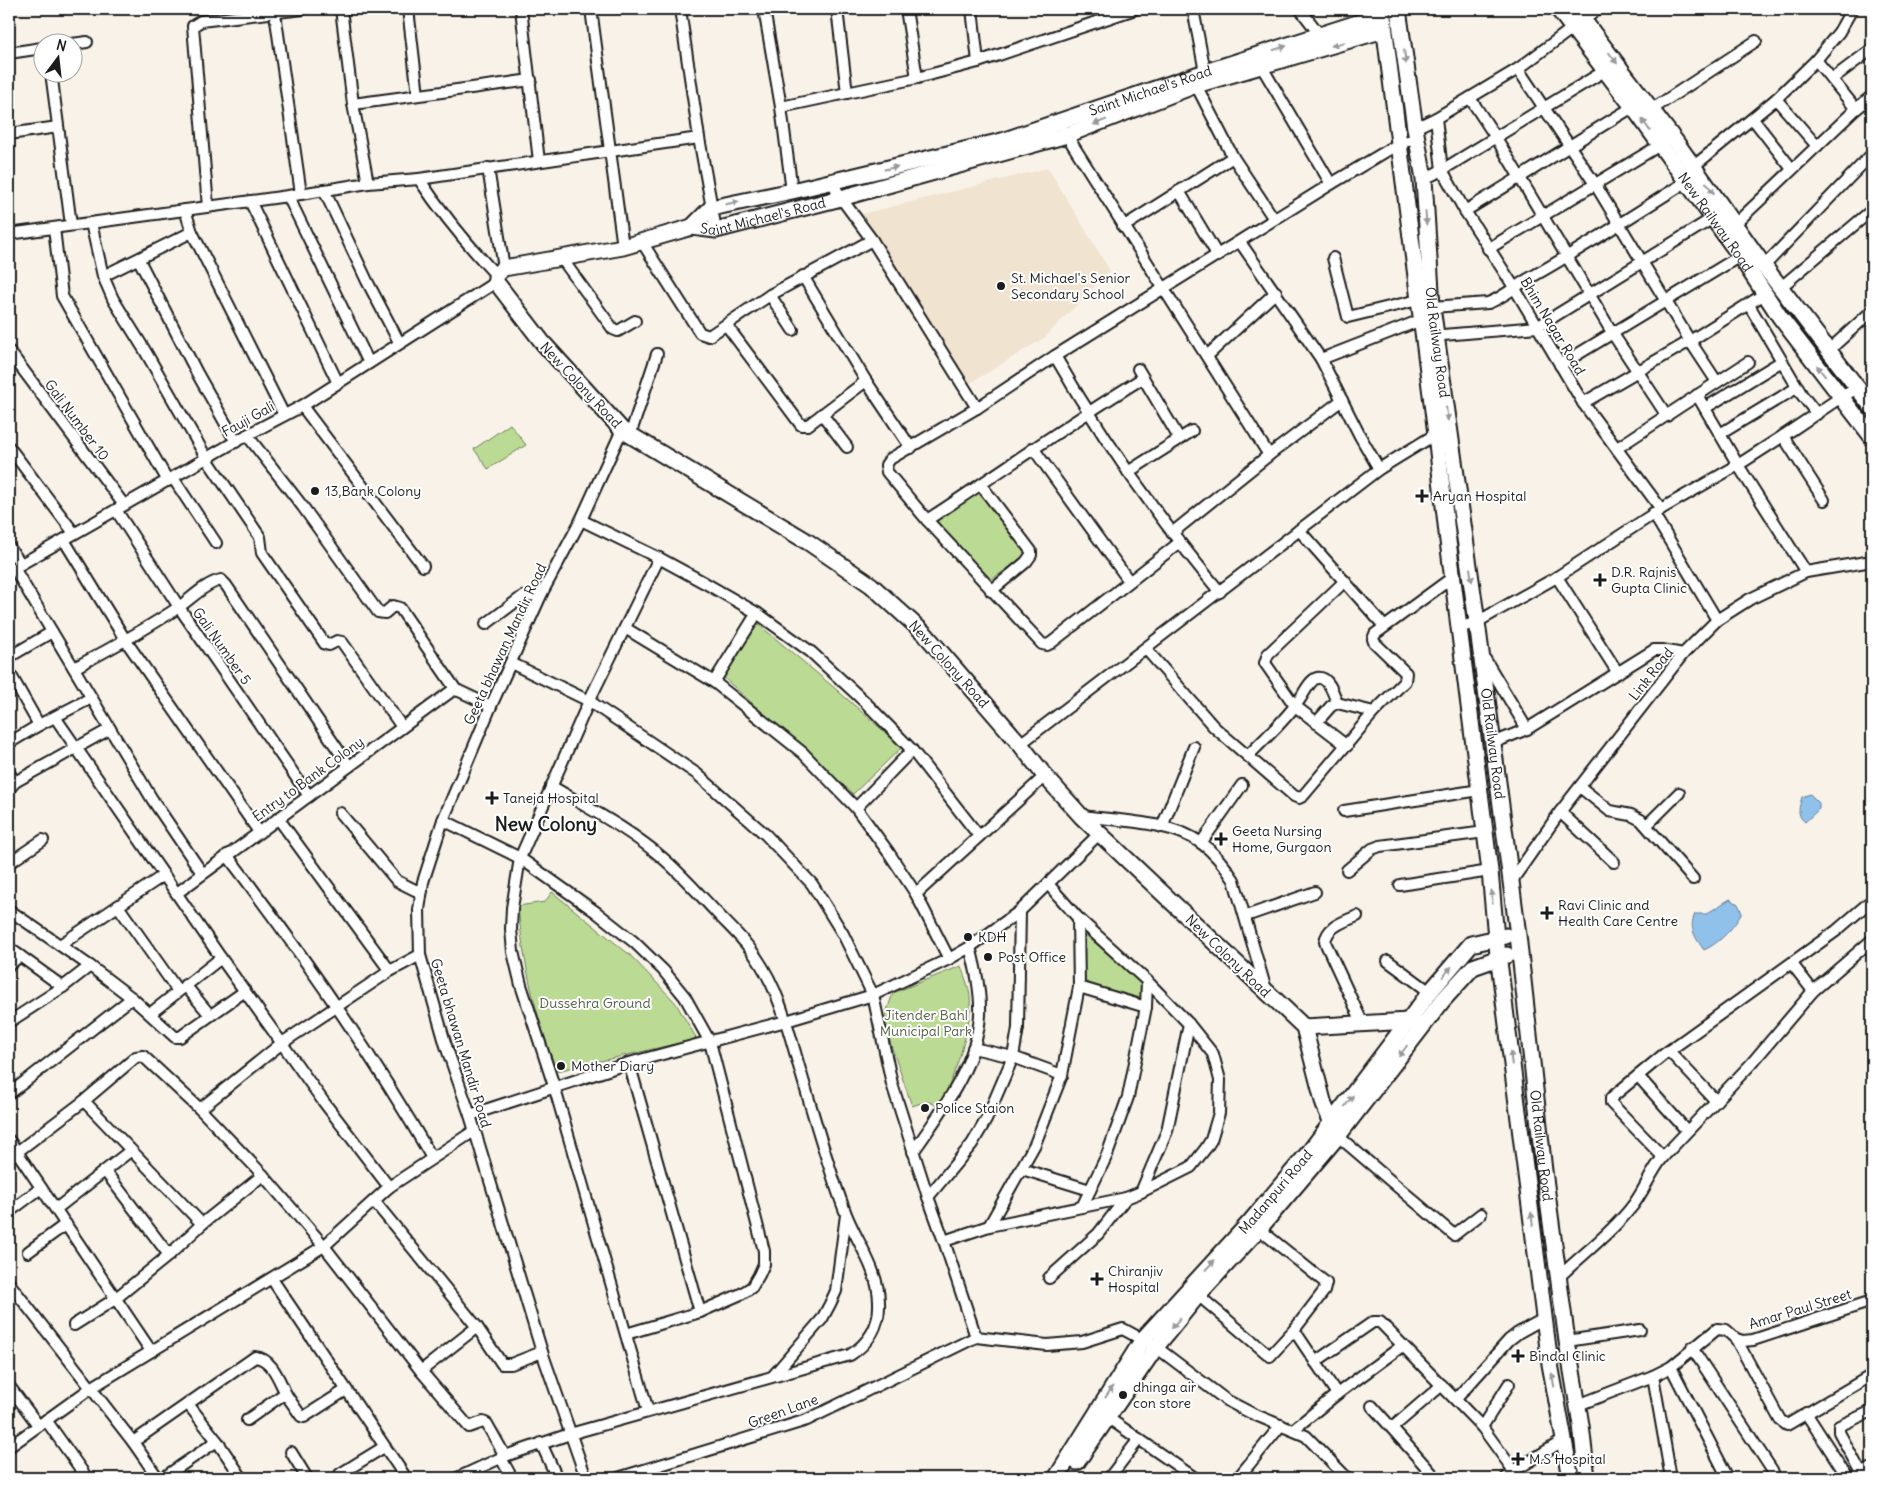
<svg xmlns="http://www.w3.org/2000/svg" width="1881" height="1487" font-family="Delius,sans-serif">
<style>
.built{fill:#f0e3cf}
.park{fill:#bbdb94;stroke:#6c7c58}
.water{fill:#90c1eb;stroke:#627f98}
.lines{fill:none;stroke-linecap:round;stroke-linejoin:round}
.street-casing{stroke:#1c1c1c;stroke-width:14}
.secondary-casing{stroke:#1c1c1c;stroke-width:19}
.street{stroke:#fff;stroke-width:10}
.secondary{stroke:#fff;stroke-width:15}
.oneway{fill:#999}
.poi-dot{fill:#1c1c1c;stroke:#fff;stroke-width:2}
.labels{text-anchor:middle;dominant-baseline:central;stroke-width:4;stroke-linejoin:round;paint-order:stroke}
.street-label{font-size:14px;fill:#1c1c1c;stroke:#fff}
.poi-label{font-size:14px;fill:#1c1c1c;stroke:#fff;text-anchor:start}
.park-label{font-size:14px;fill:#545f46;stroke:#fff}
.district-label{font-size:19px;font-weight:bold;fill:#1c1c1c;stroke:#fff}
</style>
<rect width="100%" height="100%" fill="#f8f2e9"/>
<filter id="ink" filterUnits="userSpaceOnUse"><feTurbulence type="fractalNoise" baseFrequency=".02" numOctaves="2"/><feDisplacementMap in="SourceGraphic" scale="10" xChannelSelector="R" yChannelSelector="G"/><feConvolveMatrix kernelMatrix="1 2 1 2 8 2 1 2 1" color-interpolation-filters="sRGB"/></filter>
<g filter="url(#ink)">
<!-- built -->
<path class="built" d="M1048 168 1110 271 1044 338 967 385 862 214Z"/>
<!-- park -->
<g class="park">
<path d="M510 424 526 445 488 469 474 449Z"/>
<path d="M977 490 1027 556 989 581 934 518Z"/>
<path d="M758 624 831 685 902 747 853 794 723 677Z"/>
<path d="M552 892 630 955 675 1002 697 1039 557 1071C536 1019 523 962 518 906L545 902Z"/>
<path d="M1082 932 1143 984 1141 998 1084 983Z"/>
<path d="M961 966C964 976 969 986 970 996 973 1026 953 1080 939 1107L928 1101 912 1106 883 1022 893 993Z"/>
</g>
<!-- water -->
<g class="water">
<path d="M1810 794 1819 803V809L1805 822C1796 815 1799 808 1802 797Z"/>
<path d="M1730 899 1738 904 1742 913C1734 927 1720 943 1704 950 1696 939 1688 928 1695 914H1706Z"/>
</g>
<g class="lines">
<!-- street casing -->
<g class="street-casing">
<g id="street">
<path d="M341 9 353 104 368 183"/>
<path d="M408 9 418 95"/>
<path d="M521 9 539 161"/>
<path d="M591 9 623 247"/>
<path d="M680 9 699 138 716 230"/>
<path d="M764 9 781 107 792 191"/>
<path d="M837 9 847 93"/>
<path d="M906 9 917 78"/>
<path d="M972 9 978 62"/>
<path d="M1193 9 1205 72"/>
<path d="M1300 9 1320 35"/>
<path d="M275 13 301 194"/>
<path d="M72 44 87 42"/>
<path d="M9 53 42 48"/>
<path d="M1816 60 1856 109"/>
<path d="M1259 62 1331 184"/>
<path d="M1518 69 1595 184 1690 341 1717 382"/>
<path d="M51 72 71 225"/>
<path d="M1832 79 1872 49"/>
<path d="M1196 85 1233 157 1274 219"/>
<path d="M1470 98 1495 136 1613 334 1667 416"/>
<path d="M1776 99 1817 146"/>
<path d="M353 104 531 80"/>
<path d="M781 107 917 78 978 62 1135 9"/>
<path d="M1651 110 1756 41"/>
<path d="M1436 118 1442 170 1465 211 1514 287 1583 403 1661 509"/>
<path d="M1753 119 1792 169"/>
<path d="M1415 128 1436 118 1518 69 1598 9"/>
<path d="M1064 131 1269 455"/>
<path d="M9 134 58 127"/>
<path d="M1694 166 1776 99 1816 60 1839 32 1852 9"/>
<path d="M488 168 504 268"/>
<path d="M419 179C443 215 466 243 496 275"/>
<path d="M1424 179 1442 170 1606 70"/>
<path d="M832 182 841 198 872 240 977 408"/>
<path d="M324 190 367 281 399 342"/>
<path d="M1179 191 1218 256"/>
<path d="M288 196 369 363"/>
<path d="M250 201 338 383"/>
<path d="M208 207 193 26 201 21 303 9"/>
<path d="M185 210 192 232 284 415"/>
<path d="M1465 211C1522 177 1576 141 1633 107"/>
<path d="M91 223 103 276 113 299 144 349 207 459 260 537 262 553 325 644 329 645 337 641 342 642 402 727"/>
<path d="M1735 224 1856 109 1872 96"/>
<path d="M1123 227 1233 157"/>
<path d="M54 228 62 296 168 481"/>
<path d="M9 234 288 196 368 183 419 179 699 138"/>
<path d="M642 242 700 333 709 336 770 295 872 240"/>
<path d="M1240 242 1321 359 1360 436 1379 469"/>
<path d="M1488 249 1660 145"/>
<path d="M1333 258 1348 317 1418 300"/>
<path d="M562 259 613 329 618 331 635 321"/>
<path d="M139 260 197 373 236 442"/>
<path d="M1764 266 1872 154"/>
<path d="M103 276 192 232"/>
<path d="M803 276 866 381 911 448"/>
<path d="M1780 288 1872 210"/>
<path d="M770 295 793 330"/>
<path d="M1749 305 1802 395 1817 414"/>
<path d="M1432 307 1488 303C1503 298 1514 287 1528 279 1582 249 1633 215 1686 182"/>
<path d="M727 326 801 425H808L866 381"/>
<path d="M1431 336 1537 327 1713 218"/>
<path d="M9 351 124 505"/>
<path d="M1828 351 1872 311"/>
<path d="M1055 356C1103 440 1158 518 1220 592"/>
<path d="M1207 356 1276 292"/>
<path d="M1321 359 1421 320"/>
<path d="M1560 365 1740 256"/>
<path d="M1138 369 1179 438"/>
<path d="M1697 395 1738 465 1806 572"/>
<path d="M1583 403 1690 341 1766 293"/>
<path d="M302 406 423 566"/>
<path d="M1705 408 1782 361"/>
<path d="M822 414 847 447"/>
<path d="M1720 434 1798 387"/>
<path d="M247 435 303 507 378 612 385 613 393 606 400 608 456 690"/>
<path d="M630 435 657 354"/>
<path d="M1783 436 1824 500"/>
<path d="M9 447 74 533"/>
<path d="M1033 448 1129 581"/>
<path d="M1617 448 1748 362"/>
<path d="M1128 472 1192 431"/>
<path d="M173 478 216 543"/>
<path d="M981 485 1031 551V555L1026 562 991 591"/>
<path d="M116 510 179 607 309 796"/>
<path d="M1653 513 1717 620"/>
<path d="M581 520 659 558 705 583 757 613 811 652 864 701 912 750 979 836"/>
<path d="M927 520C999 473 1069 423 1143 378"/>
<path d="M1299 530 1384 626"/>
<path d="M1172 533 1269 455 1342 400"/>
<path d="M64 540 126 641 259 832"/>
<path d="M1179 543 1051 643 1047 645 1042 644 927 520 887 472 886 465 890 459 977 408 1055 356 1331 184 1400 143 1416 139"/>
<path d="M9 547 21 564"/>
<path d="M14 568 152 799 202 873"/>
<path d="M9 571 247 435 302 406 496 282"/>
<path d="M1557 577 1618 673"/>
<path d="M1345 581 1268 654 1265 663 1295 706 1347 746"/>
<path d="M486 624 522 597 542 593"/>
<path d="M625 628 714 682 803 753 856 808 889 853 916 894 949 959"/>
<path d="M1459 628 1477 622 1557 577 1661 509 1738 465 1783 436 1841 397 1858 388"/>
<path d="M1146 649 1214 727 1294 796 1299 798 1303 796 1374 712 1405 681 1406 673 1374 642 1373 639 1375 634 1453 577"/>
<path d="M9 657 52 632"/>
<path d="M1485 659 1527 729"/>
<path d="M511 663 589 701 697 774 766 835 812 884 843 934 873 995 892 1084 928 1197 944 1241 976 1337"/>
<path d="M74 668C110 649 145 630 179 607 192 598 206 583 221 580L226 585 349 766"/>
<path d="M9 672 39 725"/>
<path d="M714 682 757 613"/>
<path d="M55 717 221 958 323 1101 389 1187"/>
<path d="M1316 723 1331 706 1337 703 1374 712"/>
<path d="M9 743 39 725 91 698"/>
<path d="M1493 743 1527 729 1654 650H1662L1683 654"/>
<path d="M1020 744 1379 469 1436 434"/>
<path d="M1248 756C1265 738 1286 720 1300 699 1304 693 1310 680 1317 678 1329 676 1334 695 1337 703"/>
<path d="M9 773 15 782"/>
<path d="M1580 787 1610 811 1631 815 1641 820 1693 879"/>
<path d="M9 789 15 782 110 729"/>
<path d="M856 808 912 750"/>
<path d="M1344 811 1480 790"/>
<path d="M1560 812 1614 862"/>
<path d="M340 813 397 881 415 890 422 891"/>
<path d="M1082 816C1118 821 1171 821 1201 843 1214 852 1225 866 1234 880L1266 990"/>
<path d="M278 818 390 971"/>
<path d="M443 820 520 858 596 912 634 942 663 970 685 997 710 1042 764 1251V1264L759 1275 752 1287 741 1294 700 1312 626 1334"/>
<path d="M1647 825 1679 793"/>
<path d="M1162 827 1194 747"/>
<path d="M1201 843 1242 785"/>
<path d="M227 855C301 952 371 1052 432 1158"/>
<path d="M9 863 43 840"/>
<path d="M1347 870 1372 849 1380 846 1485 832"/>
<path d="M1511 882 1560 812 1683 654 1717 620 1750 599 1806 572 1872 561"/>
<path d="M1400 885 1490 871"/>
<path d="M177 893 453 690 459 691 491 706"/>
<path d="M916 894 1045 776"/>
<path d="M118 906 178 991"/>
<path d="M9 910 90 966 132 998 175 1037H180L245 991"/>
<path d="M1246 916 1315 892"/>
<path d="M1357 916C1344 922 1327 926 1325 942L1363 1024"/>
<path d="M60 945 164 875"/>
<path d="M9 948 63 987"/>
<path d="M1388 961 1430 992"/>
<path d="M1792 964 1813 991"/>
<path d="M9 965 20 956"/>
<path d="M185 985 210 1015"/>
<path d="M1079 987 1146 1007"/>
<path d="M151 1013 221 958"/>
<path d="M9 1022 63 987 90 966"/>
<path d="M973 1048 1013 1057 1062 1075"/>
<path d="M1669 1051 1716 1101"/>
<path d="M629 1063 700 1312"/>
<path d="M1638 1076 1687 1131"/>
<path d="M9 1094 132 998"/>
<path d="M84 1101 202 1224"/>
<path d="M200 1109 282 1043 390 971 420 955"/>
<path d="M470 1115 629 1063 786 1021 873 995 949 959 970 947 1020 911 1100 833"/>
<path d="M1338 1136 1454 1235 1481 1214"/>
<path d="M9 1140 151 1351"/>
<path d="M913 1152C941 1112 977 1065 980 1015 981 992 976 969 970 947"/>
<path d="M1663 1157 1611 1103V1098L1663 1055 1836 931 1872 900"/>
<path d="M9 1158 84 1101 136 1057 143 1056 200 1109 263 1175 324 1246 421 1371 469 1427 483 1422 487 1424 505 1456"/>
<path d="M1022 1169 1090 1190"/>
<path d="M105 1171 169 1255"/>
<path d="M1141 1192 1167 1131 1189 1024"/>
<path d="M928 1197 972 1144 986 1120 1013 1057 1018 1028 1020 911"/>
<path d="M374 1201 477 1327 502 1364H511L542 1352"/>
<path d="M1082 1207 1107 1155 1128 1097 1146 1007 1147 981"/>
<path d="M56 1209 130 1151"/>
<path d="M9 1212 41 1188"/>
<path d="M989 1226 1035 1144 1062 1075 1079 987 1078 918 1048 884"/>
<path d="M944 1241 989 1226 1126 1198 1141 1192 1191 1167 1206 1148 1211 1140 1219 1113 1220 1080 1213 1054 1189 1024 1147 981 1078 918"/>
<path d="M28 1252 66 1224"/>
<path d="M1560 1276C1583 1254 1610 1234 1630 1209 1643 1194 1650 1173 1663 1157L1751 1064 1813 991 1872 940"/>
<path d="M1049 1278 1098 1234 1126 1198"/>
<path d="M272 1279 406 1478"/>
<path d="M9 1283 133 1442 158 1478"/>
<path d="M1198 1295 1270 1356 1294 1330 1324 1291 1326 1283 1259 1229"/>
<path d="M74 1325 115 1299 169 1255 202 1224 263 1175"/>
<path d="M1294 1330 1337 1394"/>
<path d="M976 1337 1047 1345 1082 1342 1123 1329 1156 1347 1226 1400 1251 1413 1306 1436 1347 1478"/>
<path d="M1736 1339 1743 1341 1753 1340 1872 1301"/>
<path d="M1567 1341 1640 1330"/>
<path d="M1692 1348 1772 1470 1775 1478"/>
<path d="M1315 1362 1373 1322H1380L1482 1427 1514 1471"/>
<path d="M1671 1367 1728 1478"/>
<path d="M421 1371 477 1327"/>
<path d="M773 1376 822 1319 830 1304 836 1291 846 1215"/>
<path d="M1653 1376 1671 1478"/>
<path d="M9 1386 38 1425"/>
<path d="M1456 1399 1509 1340 1518 1333 1545 1318"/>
<path d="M1578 1405 1653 1376 1671 1367 1717 1329 1726 1330 1736 1339 1780 1420 1787 1425 1872 1375"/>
<path d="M1372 1406 1436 1478"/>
<path d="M648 1411 554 1086 521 985 513 952 511 929 512 908 520 858 589 701 659 558"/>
<path d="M1806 1413 1848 1478"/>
<path d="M1104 1415 1195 1478"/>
<path d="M46 1420 87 1478"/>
<path d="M247 1420 281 1396H287L301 1416 304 1417 346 1390"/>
<path d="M1482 1427 1509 1384"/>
<path d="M1392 1428 1442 1385"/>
<path d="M1293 1430 1337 1394 1402 1346"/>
<path d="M217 1441 242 1478"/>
<path d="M133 1442 255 1357C273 1359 279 1381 287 1396"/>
<path d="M541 1443 557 1478"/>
<path d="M9 1447 91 1388 324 1246 389 1187 474 1131"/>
<path d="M291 1452 307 1478"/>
<path d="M501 1458 512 1478"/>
<path d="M1861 1473 1839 1432V1426L1872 1411"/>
<path d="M340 1474 384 1447"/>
<path d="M1856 1476 1872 1468"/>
<path d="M163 1478 217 1441 188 1404"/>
<path d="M457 1478 505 1456 570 1434 850 1355C869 1343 880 1325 879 1302 879 1271 857 1242 846 1214 828 1168 815 1120 801 1073 789 1033 780 991 756 957 745 940 729 926 716 912 699 894 683 876 665 860 631 830 590 809 551 786"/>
<path d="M586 1478 542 1352 470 1115 446 1046 420 955 419 910 423 882 443 820 491 706 542 593 581 520 622 430"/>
<path d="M618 1478 807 1420 976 1337"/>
<path d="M1109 1478 1139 1439"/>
<path d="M1238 1478 1281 1425"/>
<path d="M1506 1478 1514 1471 1564 1440"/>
</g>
</g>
<!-- secondary casing -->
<g class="secondary-casing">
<g id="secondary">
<path d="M1382 9 1436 434 1447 533 1490 871 1496 938 1550 1364 1571 1478"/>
<path id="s1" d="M1398 9 1415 128 1424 179 1432 307 1477 622 1518 935 1544 1171 1567 1341 1581 1425 1587 1478"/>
<path id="s2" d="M1558 9 1633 107 1740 256 1780 317 1872 437"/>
<path d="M1575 9 1676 142 1764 266 1872 407"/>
<path id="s3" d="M692 227 711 208 792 191 1002 141 1205 72 1382 15"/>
<path d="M1304 1027 1409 1021 1415 1023"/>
<path id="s4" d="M1338 1136 1324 1105 1304 1027 1081 816 1045 776 1020 744 925 634 871 585 808 542 622 430 543 343 496 282C495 274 498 272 504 268L623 247 692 227 716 230 841 198 1067 135 1196 85 1384 30"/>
<path d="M1077 1462 1156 1347 1198 1295 1259 1229 1338 1136 1443 1000 1473 967 1507 955"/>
<path id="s5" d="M1056 1478 1143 1339 1250 1222 1310 1151 1430 992 1471 944 1506 936"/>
</g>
</g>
<!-- street -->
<use href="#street" class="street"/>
<!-- secondary -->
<use href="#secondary" class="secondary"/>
</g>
<!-- one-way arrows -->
<defs><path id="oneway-solid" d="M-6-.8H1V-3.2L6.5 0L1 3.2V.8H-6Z" transform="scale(1.25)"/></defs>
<g class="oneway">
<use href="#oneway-solid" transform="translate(1338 44) rotate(164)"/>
<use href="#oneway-solid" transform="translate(1280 48) rotate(-17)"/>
<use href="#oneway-solid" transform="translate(1405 57) rotate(82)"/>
<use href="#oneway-solid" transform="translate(1613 58) rotate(53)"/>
<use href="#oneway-solid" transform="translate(1100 122) rotate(159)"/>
<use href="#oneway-solid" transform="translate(1646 125) rotate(-125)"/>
<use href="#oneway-solid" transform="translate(891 168) rotate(-13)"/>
<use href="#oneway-solid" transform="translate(1710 188) rotate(54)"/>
<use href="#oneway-solid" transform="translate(732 203) rotate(-12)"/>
<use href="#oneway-solid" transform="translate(1426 218) rotate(86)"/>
<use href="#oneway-solid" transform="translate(1821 371) rotate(-128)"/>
<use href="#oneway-solid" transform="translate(1447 414) rotate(82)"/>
<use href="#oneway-solid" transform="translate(1471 575) rotate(82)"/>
<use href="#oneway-solid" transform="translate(1492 897) rotate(-95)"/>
<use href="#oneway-solid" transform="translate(1447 972) rotate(-49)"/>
<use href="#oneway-solid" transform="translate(1403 1051) rotate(127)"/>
<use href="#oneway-solid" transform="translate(1511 1058) rotate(-97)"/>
<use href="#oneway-solid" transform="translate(1349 1101) rotate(-53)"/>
<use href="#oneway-solid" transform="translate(1532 1219) rotate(-97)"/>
<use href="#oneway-solid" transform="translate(1210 1265) rotate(-47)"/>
<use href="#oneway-solid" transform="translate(1176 1323) rotate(129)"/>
<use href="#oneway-solid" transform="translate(1553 1380) rotate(-100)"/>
<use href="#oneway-solid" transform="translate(1109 1392) rotate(-57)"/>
</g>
</g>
<!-- markers -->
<g class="poi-dot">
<circle cx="1001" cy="286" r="5"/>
<circle cx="315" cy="491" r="5"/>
<path d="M1419.5 488.5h5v5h5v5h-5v5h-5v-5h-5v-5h5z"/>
<path d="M1597.5 572.5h5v5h5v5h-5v5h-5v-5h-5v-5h5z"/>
<path d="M489.5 790.5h5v5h5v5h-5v5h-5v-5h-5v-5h5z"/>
<path d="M1218.5 831.5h5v5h5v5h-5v5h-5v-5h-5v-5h5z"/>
<path d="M1544.5 905.5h5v5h5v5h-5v5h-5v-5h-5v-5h5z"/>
<circle cx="968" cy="937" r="5"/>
<circle cx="988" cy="957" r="5"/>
<circle cx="561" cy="1066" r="5"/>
<circle cx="925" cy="1108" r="5"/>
<path d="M1094.5 1271.5h5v5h5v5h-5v5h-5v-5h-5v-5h5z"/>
<path d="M1515.5 1348.5h5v5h5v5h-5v5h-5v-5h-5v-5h5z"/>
<circle cx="1123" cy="1395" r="5"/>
<path d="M1515.5 1451.5h5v5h5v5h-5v5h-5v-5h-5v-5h5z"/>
</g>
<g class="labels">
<!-- street labels -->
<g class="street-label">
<text stroke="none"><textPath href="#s3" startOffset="482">Saint Michael's Road</textPath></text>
<text stroke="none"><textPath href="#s4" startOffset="1505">Saint Michael's Road</textPath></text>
<text stroke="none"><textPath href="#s2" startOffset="265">New Railway Road</textPath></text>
<text transform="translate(1553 326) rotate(59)">Bhim Nagar Road</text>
<text stroke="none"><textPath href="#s1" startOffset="336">Old Railway Road</textPath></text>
<text transform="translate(581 385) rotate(47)">New Colony Road</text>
<text transform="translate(248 419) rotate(-29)">Fauji Gali</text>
<text transform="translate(77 420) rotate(53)">Gali Number 10</text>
<text transform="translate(505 644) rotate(-65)">Geeta bhawan Mandir Road</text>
<text transform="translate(222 646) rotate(55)">Gali Number 5</text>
<text transform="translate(949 664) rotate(48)">New Colony Road</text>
<text transform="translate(1651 674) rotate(-52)">Link Road</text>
<text stroke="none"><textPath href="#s1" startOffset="741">Old Railway Road</textPath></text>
<text transform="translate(308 779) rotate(-36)">Entry to Bank Colony</text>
<text transform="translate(1228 956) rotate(44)">New Colony Road</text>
<text transform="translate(461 1043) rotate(73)">Geeta bhawan Mandir Road</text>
<text stroke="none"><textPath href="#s1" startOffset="1146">Old Railway Road</textPath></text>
<text stroke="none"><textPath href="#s5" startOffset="362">Madanpuri Road</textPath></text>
<text transform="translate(1800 1309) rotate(-17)">Amar Paul Street</text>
<text transform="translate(783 1411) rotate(-20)">Green Lane</text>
</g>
<!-- poi labels -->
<g class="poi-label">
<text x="1011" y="278">St. Michael's Senior<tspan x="1011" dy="16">Secondary School</tspan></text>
<text x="325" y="491">13,Bank Colony</text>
<text x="1433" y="496">Aryan Hospital</text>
<text x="1611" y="572">D.R. Rajnis<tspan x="1611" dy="16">Gupta Clinic</tspan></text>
<text x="503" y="798">Taneja Hospital</text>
<text x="1232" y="831">Geeta Nursing<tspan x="1232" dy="16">Home, Gurgaon</tspan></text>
<text x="1558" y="905">Ravi Clinic and<tspan x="1558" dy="16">Health Care Centre</tspan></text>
<text x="978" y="937">KDH</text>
<text x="998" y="957">Post Office</text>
<text x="571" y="1066">Mother Diary</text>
<text x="935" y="1108">Police Staion</text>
<text x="1108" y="1271">Chiranjiv<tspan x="1108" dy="16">Hospital</tspan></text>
<text x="1529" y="1356">Bindal Clinic</text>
<text x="1133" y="1387">dhinga air<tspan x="1133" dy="16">con store</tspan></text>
<text x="1529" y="1459">M.S Hospital</text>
</g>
<!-- park labels -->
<g class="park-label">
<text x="595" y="1003">Dussehra Ground</text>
<text x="926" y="1015">Jitender Bahl<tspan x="926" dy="16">Municipal Park</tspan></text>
</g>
<!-- district labels -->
<g class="district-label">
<text x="546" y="824">New Colony</text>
</g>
</g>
<!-- margin -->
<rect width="1881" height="1487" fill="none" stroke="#fff" stroke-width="30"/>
<rect x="15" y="15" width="1851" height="1457" fill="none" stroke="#1c1c1c" stroke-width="2" filter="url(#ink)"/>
<!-- north arrow -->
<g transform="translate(58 58) rotate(15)"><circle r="24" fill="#ffffff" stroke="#a4a4a4"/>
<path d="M0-4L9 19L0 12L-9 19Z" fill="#1c1c1c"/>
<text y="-8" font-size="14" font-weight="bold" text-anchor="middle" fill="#1c1c1c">N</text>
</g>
</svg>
